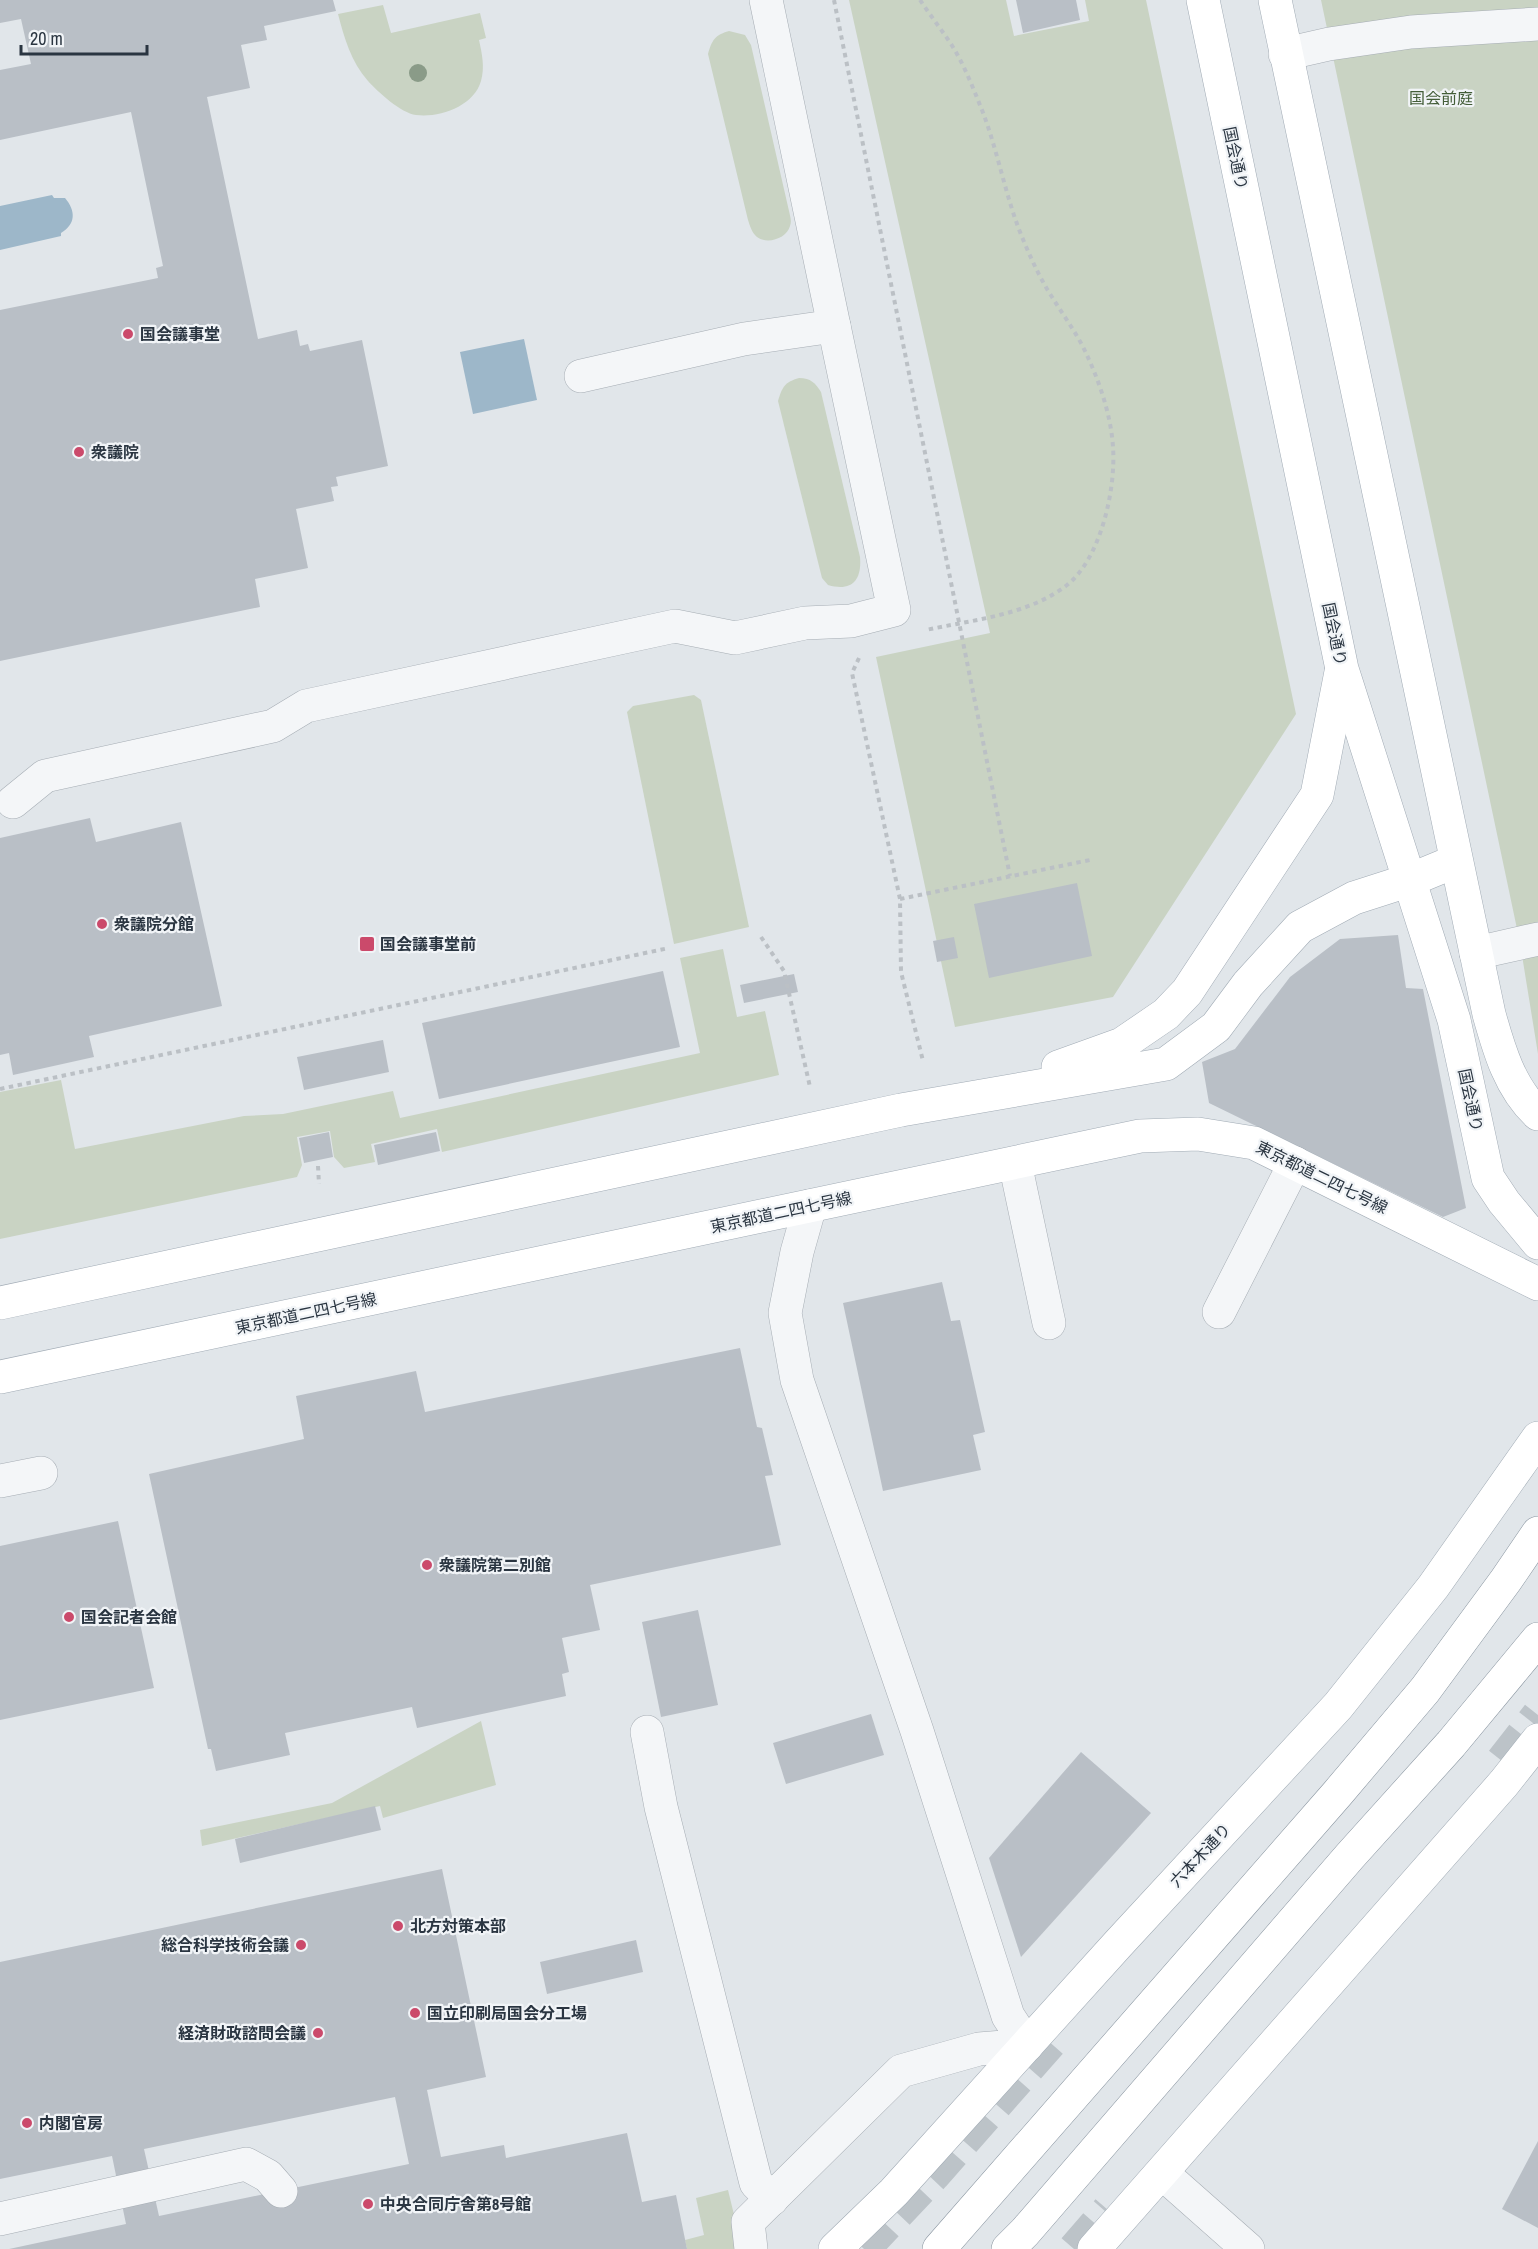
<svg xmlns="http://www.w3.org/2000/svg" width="1538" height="2249" font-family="'Archivo Narrow','Noto Sans JP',sans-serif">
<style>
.green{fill:#c9d3c3}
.water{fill:#9db7c9}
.building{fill:#b9bfc6;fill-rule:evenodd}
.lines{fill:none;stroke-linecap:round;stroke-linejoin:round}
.highway-tunnel{stroke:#bcc3c8;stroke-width:33;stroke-dasharray:33 16;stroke-linecap:butt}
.minor-casing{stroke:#a6adb4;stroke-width:34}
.major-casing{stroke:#a1abb5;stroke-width:34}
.highway-casing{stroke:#8995a0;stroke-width:34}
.path{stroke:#bbc0c5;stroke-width:4;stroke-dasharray:4.5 4.5;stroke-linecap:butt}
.minor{stroke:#f4f6f8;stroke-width:33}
.major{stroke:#fff;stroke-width:33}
.highway{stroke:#fff;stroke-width:33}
.tree{fill:#8a9b88}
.poi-dot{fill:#cb4a6b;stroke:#f1f4f7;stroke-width:2}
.labels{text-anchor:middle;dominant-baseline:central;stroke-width:4.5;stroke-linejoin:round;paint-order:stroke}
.park-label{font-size:16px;fill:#435d38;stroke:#f1f4f7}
.street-label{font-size:16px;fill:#2a3541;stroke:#f1f4f7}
.poi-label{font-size:16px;font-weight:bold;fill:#2a3541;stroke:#f1f4f7;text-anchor:start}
</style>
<rect width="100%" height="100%" fill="#e1e6ea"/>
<!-- green -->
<g class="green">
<path d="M849 0H1006L1014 36 1089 21 1085 0H1146L1296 714 1113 997 955 1027 876 657 990 633Z"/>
<path d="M1321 0H1538V1054L1520 943Z"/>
<path d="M383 5 391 33 480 13 486 38 479 40C482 54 485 67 481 81 474 106 440 118 416 115 401 113 378 92 368 81 351 62 344 37 338 14Z"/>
<path d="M729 31 745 35 751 45 789 211C790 216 792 221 790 226 787 238 768 245 757 237 752 233 750 226 748 220L708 54C712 40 715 35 729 31Z"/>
<path d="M799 378C811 378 815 383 821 392L860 557C862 580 852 592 828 585L822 578 778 401C782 387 785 382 799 378Z"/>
<path d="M694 695 701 700 749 927 674 944 627 712 633 706Z"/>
<path d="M723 949 737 1017 765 1011 779 1075 442 1152 437 1129 371 1144 375 1162 344 1168 334 1157 330 1131 297 1137 302 1165 297 1177 0 1239V1092L61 1080 75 1149 244 1116 283 1114 393 1091 400 1118 700 1053 680 958Z"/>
<path d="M481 1721 496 1785 383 1818 380 1806 202 1846 200 1830 332 1803Z"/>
<path d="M728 2190 737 2227 735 2249H687L685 2240 704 2235 696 2198Z"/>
</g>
<!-- water -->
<g class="water">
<path d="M52 195 54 198H65C76 211 76 224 61 233V236L0 250V206Z"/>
<path d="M524 339 537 400 473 414 460 352Z"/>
</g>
<!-- building -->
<g class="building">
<path d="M0 0H333L336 11 264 26 267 40 241 45 250 88 207 97 258 339 297 330 300 346 308 344 310 351 362 340 388 466 336 477 338 486 331 487 334 501 296 509 308 568 255 579 260 607 0 661V310L158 278 156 268 163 266 131 112 0 140V70L31 64 21 19 0 23Z"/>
<path d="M1016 0H1076L1080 20 1023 33Z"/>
<path d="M90 818 96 842 181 822 222 1006 89 1036 94 1057 13 1075 9 1053 0 1055V838Z"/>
<path d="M1077 883 1092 956 989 978 974 904Z"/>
<path d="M1398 935 1406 988 1423 989 1466 1208 1443 1217 1209 1103 1202 1062 1235 1049 1290 977 1340 939Z"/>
<path d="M954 937 958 958 937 962 933 941Z"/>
<path d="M663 971 680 1047 439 1099 422 1023Z"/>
<path d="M794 974 798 992 744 1003 740 985Z"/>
<path d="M383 1040 389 1072 304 1090 297 1057Z"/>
<path d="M329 1132 333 1157 304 1163 299 1138Z"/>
<path d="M436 1132 440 1151 378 1165 374 1145Z"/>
<path d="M942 1282 951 1321 960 1320 985 1432 973 1435 981 1470 883 1491 843 1303Z"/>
<path d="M740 1348 757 1427 762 1428 773 1475 765 1476 781 1545 590 1585 600 1630 562 1638 569 1672 562 1674 566 1696 417 1728 412 1707 285 1733 290 1755 216 1771 211 1749H208L149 1474 304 1439 296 1396 416 1371 425 1412Z"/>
<path d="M118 1521 154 1688 0 1720V1546Z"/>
<path d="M698 1610 718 1705 661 1717 642 1622Z"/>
<path d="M871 1714 884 1755 786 1784 773 1743Z"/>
<path d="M1081 1752 1151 1813 1021 1957 989 1858Z"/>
<path d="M375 1806 381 1830 240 1863 235 1839Z"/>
<path d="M442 1869 486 2077 427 2090 441 2157 504 2145 506 2158 627 2133 642 2202 676 2195 687 2249H9L126 2224 112 2156 0 2179V1962ZM395 2097 409 2164 159 2216 144 2149Z"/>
<path d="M636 1940 643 1972 547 1994 540 1962Z"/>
<path d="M1538 2141V2228L1502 2209Z"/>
</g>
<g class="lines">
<!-- highway-tunnel -->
<g class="highway-tunnel">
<path d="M1502 1761 1538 1715"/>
<path d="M864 2249 934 2175 1052 2041"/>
<path d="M1074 2249 1108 2210"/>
</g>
<!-- minor casing -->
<g class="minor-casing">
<g id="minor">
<path d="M1285 54 1329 44 1411 32 1538 24"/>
<path d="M581 376 744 339 834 326 766 0"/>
<path d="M13 802 45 776 273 726 306 706 675 626 735 638 805 623 851 621 894 610 834 326"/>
<path d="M1476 953 1538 939"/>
<path d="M1015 1163 1049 1323"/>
<path d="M1219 1312 1295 1163"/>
<path d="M0 1481 41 1473"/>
<path d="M647 1732 661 1807 756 2183 772 2199"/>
<path d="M1162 2173 1248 2249"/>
<path d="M0 2219 246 2164 268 2176 281 2191"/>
<path d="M751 2249 748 2222 901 2071 979 2049 1027 2045 1008 2016 917 1731 797 1380 785 1313 797 1252 810 1206"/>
</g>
</g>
<!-- major casing -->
<g class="major-casing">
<g id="major">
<path d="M1203 0 1342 669 1454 1020 1488 1178 1504 1202 1538 1243"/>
<path d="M1275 0 1489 1014C1499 1050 1510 1088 1538 1114"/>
<path d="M1058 1067 1122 1044 1166 1014 1187 992 1317 795 1341 672"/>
<path d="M0 1303 901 1110 1166 1064 1216 1027 1248 984 1300 927 1354 898 1410 880 1456 861"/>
<path d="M0 1377 1140 1136 1198 1134 1254 1143 1538 1284"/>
<path d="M835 2249 894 2192 1118 1944 1338 1706 1433 1587 1538 1438"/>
<path d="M1094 2249 1504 1783 1538 1740"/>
</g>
</g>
<!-- highway casing -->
<g class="highway-casing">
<g id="highway">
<path d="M939 2249 1337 1794 1425 1690 1506 1580 1538 1533"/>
<path d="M1008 2249 1025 2232 1350 1856 1451 1744 1538 1639"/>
</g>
</g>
<!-- path -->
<g class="path">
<path d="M834 0 1010 876"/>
<path d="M920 0C930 15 941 29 951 44 964 64 973 88 982 110 999 154 1006 201 1025 244 1033 263 1041 280 1052 297 1063 315 1076 332 1085 351 1099 380 1111 415 1113 447 1116 489 1101 558 1067 585 1029 615 972 620 926 630"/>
<path d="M859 658 852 673 900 899 901 972 923 1061"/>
<path d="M900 899 1090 860"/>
<path d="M761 937 784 971 810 1087"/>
<path d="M0 1089 669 948"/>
<path d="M318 1166 319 1184"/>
</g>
<!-- minor -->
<use href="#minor" class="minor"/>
<!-- major -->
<use href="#major" class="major"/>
<!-- highway -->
<use href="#highway" class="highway"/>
</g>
<!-- trees -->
<circle class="tree" cx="418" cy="73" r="9"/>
<!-- markers -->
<g class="poi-dot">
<circle cx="128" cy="334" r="6"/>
<circle cx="79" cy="452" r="6"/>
<circle cx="102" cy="924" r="6"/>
<rect x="359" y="936" width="16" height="16" rx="3"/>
<circle cx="427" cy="1565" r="6"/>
<circle cx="69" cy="1617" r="6"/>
<circle cx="398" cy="1926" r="6"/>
<circle cx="301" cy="1945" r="6"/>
<circle cx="415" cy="2013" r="6"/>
<circle cx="318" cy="2033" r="6"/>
<circle cx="27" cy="2123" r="6"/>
<circle cx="368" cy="2204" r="6"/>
</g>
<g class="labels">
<!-- park labels -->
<g class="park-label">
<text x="1441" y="98">国会前庭</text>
</g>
<!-- street labels -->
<g class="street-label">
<text transform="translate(1236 158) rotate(78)">国会通り</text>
<text transform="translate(1335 634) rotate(78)">国会通り</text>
<text transform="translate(1471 1100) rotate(78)">国会通り</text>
<text transform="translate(1322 1177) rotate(26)">東京都道二四七号線</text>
<text transform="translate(781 1212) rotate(-12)">東京都道二四七号線</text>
<text transform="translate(306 1313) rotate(-12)">東京都道二四七号線</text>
<text transform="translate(1200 1855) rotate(-47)">六本木通り</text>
</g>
<!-- poi labels -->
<g class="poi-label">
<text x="140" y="334">国会議事堂</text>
<text x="91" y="452">衆議院</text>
<text x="114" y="924">衆議院分館</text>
<text x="380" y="944">国会議事堂前</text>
<text x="439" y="1565">衆議院第二別館</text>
<text x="81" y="1617">国会記者会館</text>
<text x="410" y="1926">北方対策本部</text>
<text x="289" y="1945" text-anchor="end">総合科学技術会議</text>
<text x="427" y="2013">国立印刷局国会分工場</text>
<text x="306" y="2033" text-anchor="end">経済財政諮問会議</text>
<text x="39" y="2123">内閣官房</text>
<text x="380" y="2204">中央合同庁舎第8号館</text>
</g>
</g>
<!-- scale -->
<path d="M21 45v9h126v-9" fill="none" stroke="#2a3541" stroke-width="3"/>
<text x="30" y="45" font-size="18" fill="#2a3541" stroke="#f1f4f7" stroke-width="4.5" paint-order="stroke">20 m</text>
</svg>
